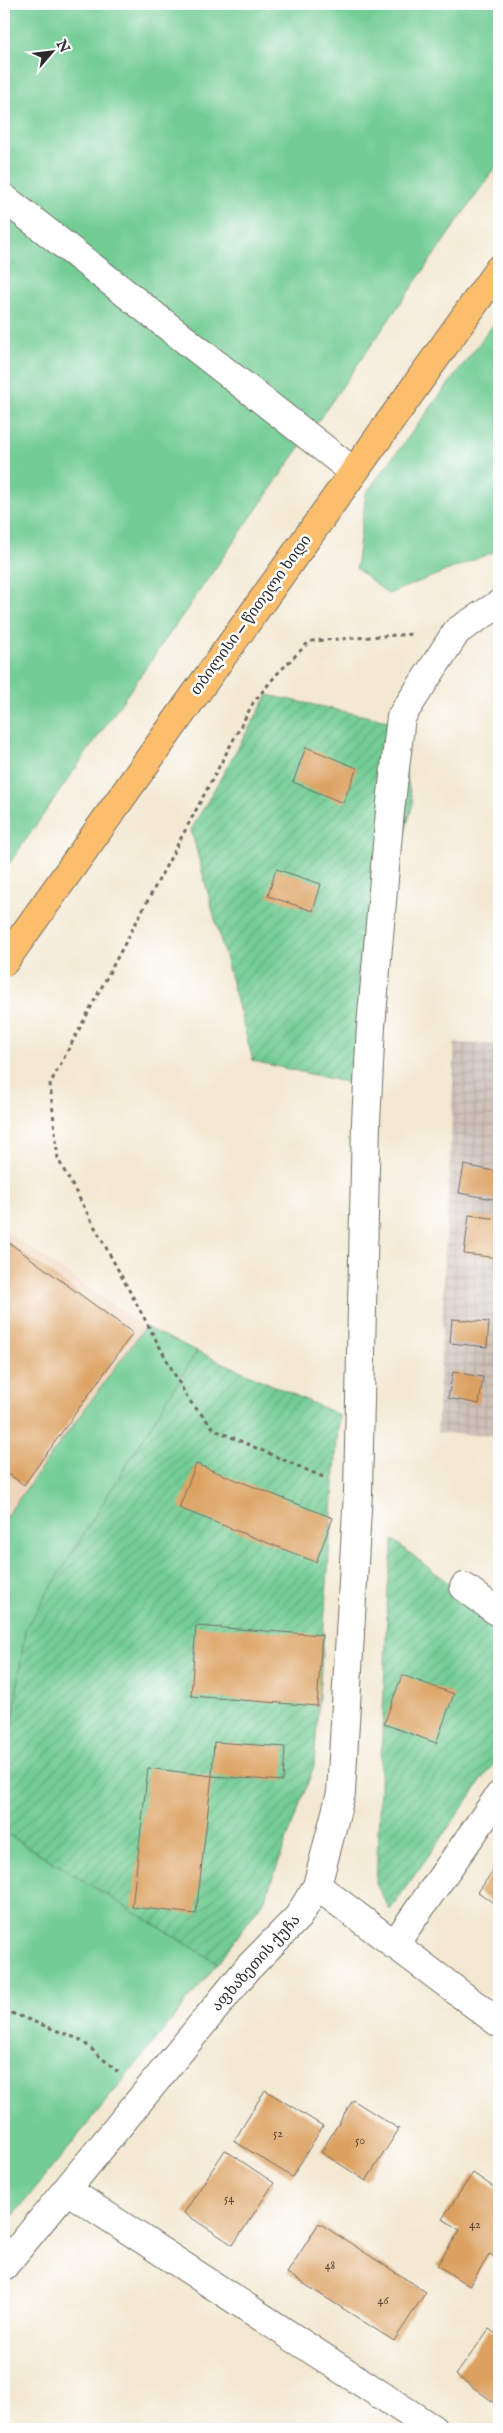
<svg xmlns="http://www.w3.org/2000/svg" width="503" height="2433" font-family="'IM FELL English','Noto Serif Georgian',serif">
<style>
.built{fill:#f0d5bc}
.industrial{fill:url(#industrial-grid)}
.green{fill:#72cc94;stroke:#4e7c60}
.garden{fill:url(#garden-furrows);stroke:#4e7c60}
.building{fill:#dca161}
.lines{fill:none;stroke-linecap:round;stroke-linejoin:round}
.minor-casing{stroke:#716d65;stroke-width:30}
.highway-casing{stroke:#716d65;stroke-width:30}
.path{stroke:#716d65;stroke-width:3;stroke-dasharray:4 4;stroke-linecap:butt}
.minor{stroke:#fff;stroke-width:28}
.highway{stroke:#fabe6d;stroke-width:28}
.labels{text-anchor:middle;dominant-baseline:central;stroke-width:5;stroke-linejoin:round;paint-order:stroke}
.number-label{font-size:12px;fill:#574838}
.street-label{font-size:15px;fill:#2b2b2b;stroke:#fff}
</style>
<defs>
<pattern id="industrial-grid" width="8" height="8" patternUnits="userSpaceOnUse" patternTransform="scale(1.25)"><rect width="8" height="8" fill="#cec1b9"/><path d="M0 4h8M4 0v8" fill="none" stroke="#b1a69f"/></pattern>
<pattern id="garden-furrows" width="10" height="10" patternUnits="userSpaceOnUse" patternTransform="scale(1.25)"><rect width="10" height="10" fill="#72cc94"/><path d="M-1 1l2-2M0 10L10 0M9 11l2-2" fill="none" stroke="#63af80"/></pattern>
</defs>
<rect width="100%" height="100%" fill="#fff"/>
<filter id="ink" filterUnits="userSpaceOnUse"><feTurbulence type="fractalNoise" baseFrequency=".02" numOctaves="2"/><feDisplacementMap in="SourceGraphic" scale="10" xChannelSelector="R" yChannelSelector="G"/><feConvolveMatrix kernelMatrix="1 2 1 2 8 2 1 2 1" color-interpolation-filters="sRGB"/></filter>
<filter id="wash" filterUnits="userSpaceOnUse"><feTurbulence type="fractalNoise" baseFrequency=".0096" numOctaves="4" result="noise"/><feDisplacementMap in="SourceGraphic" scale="20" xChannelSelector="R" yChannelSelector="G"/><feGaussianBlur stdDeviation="1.12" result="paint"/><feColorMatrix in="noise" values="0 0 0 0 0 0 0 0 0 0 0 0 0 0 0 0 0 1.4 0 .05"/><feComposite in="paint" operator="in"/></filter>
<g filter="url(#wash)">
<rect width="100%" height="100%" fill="#f3e8d1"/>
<!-- built -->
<path class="built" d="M4 1230 145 1327 4 1519Z"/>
<!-- industrial -->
<path class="industrial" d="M455 1043 499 1045V1436L437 1433Z"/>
<!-- green -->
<g class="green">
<path d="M4 4H499V162L4 871Z"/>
<path d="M499 317V550L388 594 356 568 366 493Z"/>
<path d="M145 1327 197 1351 25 1629 4 1792V1519Z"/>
<path d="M4 1832 218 1963 4 2227Z"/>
</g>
<!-- garden -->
<g class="garden">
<path d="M268 695 393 722 413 803 358 1010V1085L253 1061 191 830Z"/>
<path d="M197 1351 339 1415 314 1766 265 1899 218 1963 4 1832V1792L25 1629Z"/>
<path d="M393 1540 499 1622V1756L390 1910 376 1884 388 1587Z"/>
</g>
<g id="blocks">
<!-- building -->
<g class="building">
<path d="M306 747 357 768 343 803 293 782Z"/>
<path d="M276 869 321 884 313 911 268 896Z"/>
<path d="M464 1165 499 1172V1200L459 1193Z"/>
<path d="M469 1215 499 1219V1258L464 1254Z"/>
<path d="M4 1239 133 1333 24 1485 4 1471Z"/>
<path d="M452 1319 489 1322 487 1347 450 1343Z"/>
<path d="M453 1372 483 1377 479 1404 448 1398Z"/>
<path d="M196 1464 333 1518 316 1562 179 1508Z"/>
<path d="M196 1626 322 1635 317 1706 191 1696Z"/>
<path d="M402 1675 454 1694 436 1743 384 1724Z"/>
<path d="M214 1742 285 1747 283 1781 212 1776Z"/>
<path d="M148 1768 212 1776 196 1914 132 1907Z"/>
<path d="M499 1862V1907L478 1892Z"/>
<path d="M265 2090 323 2126 292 2177 234 2141Z"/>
<path d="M353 2100 399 2129 366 2181 321 2152Z"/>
<path d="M225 2150 274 2183 233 2245 184 2213Z"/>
<path d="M473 2173 499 2191V2261L490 2254 469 2286 437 2265 460 2230 442 2219Z"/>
<path d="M319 2223 426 2292 394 2341 287 2273Z"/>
<path d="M489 2329 499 2336V2406L456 2375Z"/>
</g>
</g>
</g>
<g filter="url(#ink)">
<use href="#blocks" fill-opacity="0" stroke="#716d65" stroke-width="1"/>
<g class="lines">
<!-- minor casing -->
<g class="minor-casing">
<g id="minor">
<path d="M4 198 354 472"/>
<path d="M464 1587 499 1613"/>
<path d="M317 1886 499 2023"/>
<path d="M394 1945 499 1796"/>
<path d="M67 2190 433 2429"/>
<path d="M4 2266 248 1968 298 1917 317 1886 341 1793 358 1492 366 1122 371 1026 390 811 401 717 457 631 499 604"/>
</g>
</g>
<!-- highway casing -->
<g class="highway-casing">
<path id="highway" d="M4 962 499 269"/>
</g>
<!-- path -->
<g class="path">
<path d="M323 1477 215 1430 188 1399 58 1159 50 1084 253 703 277 674 310 641 413 634"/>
<path d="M4 2010 81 2040 118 2072"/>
</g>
<!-- minor -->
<use href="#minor" class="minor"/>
<!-- highway -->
<use href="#highway" class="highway"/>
</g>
</g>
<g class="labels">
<!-- number labels -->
<g class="number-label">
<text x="278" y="2133">52</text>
<text x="360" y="2140">50</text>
<text x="229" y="2198">54</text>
<text x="475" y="2224">42</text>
<text x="330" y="2265">48</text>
<text x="383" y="2300">46</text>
</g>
<!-- street labels -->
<g class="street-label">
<text transform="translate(251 615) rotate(-54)">თბილისი — წითელი ხიდი</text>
<text transform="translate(256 1963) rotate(-48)">აფხაზეთის ქუჩა</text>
</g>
</g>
<!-- margin -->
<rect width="503" height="2433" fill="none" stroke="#fff" stroke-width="20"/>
<!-- north arrow -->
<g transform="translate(52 52) rotate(62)" stroke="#ffffff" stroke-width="4" paint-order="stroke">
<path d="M0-4L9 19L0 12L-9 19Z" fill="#2b2b2b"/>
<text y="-8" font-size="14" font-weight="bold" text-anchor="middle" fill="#2b2b2b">N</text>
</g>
</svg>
